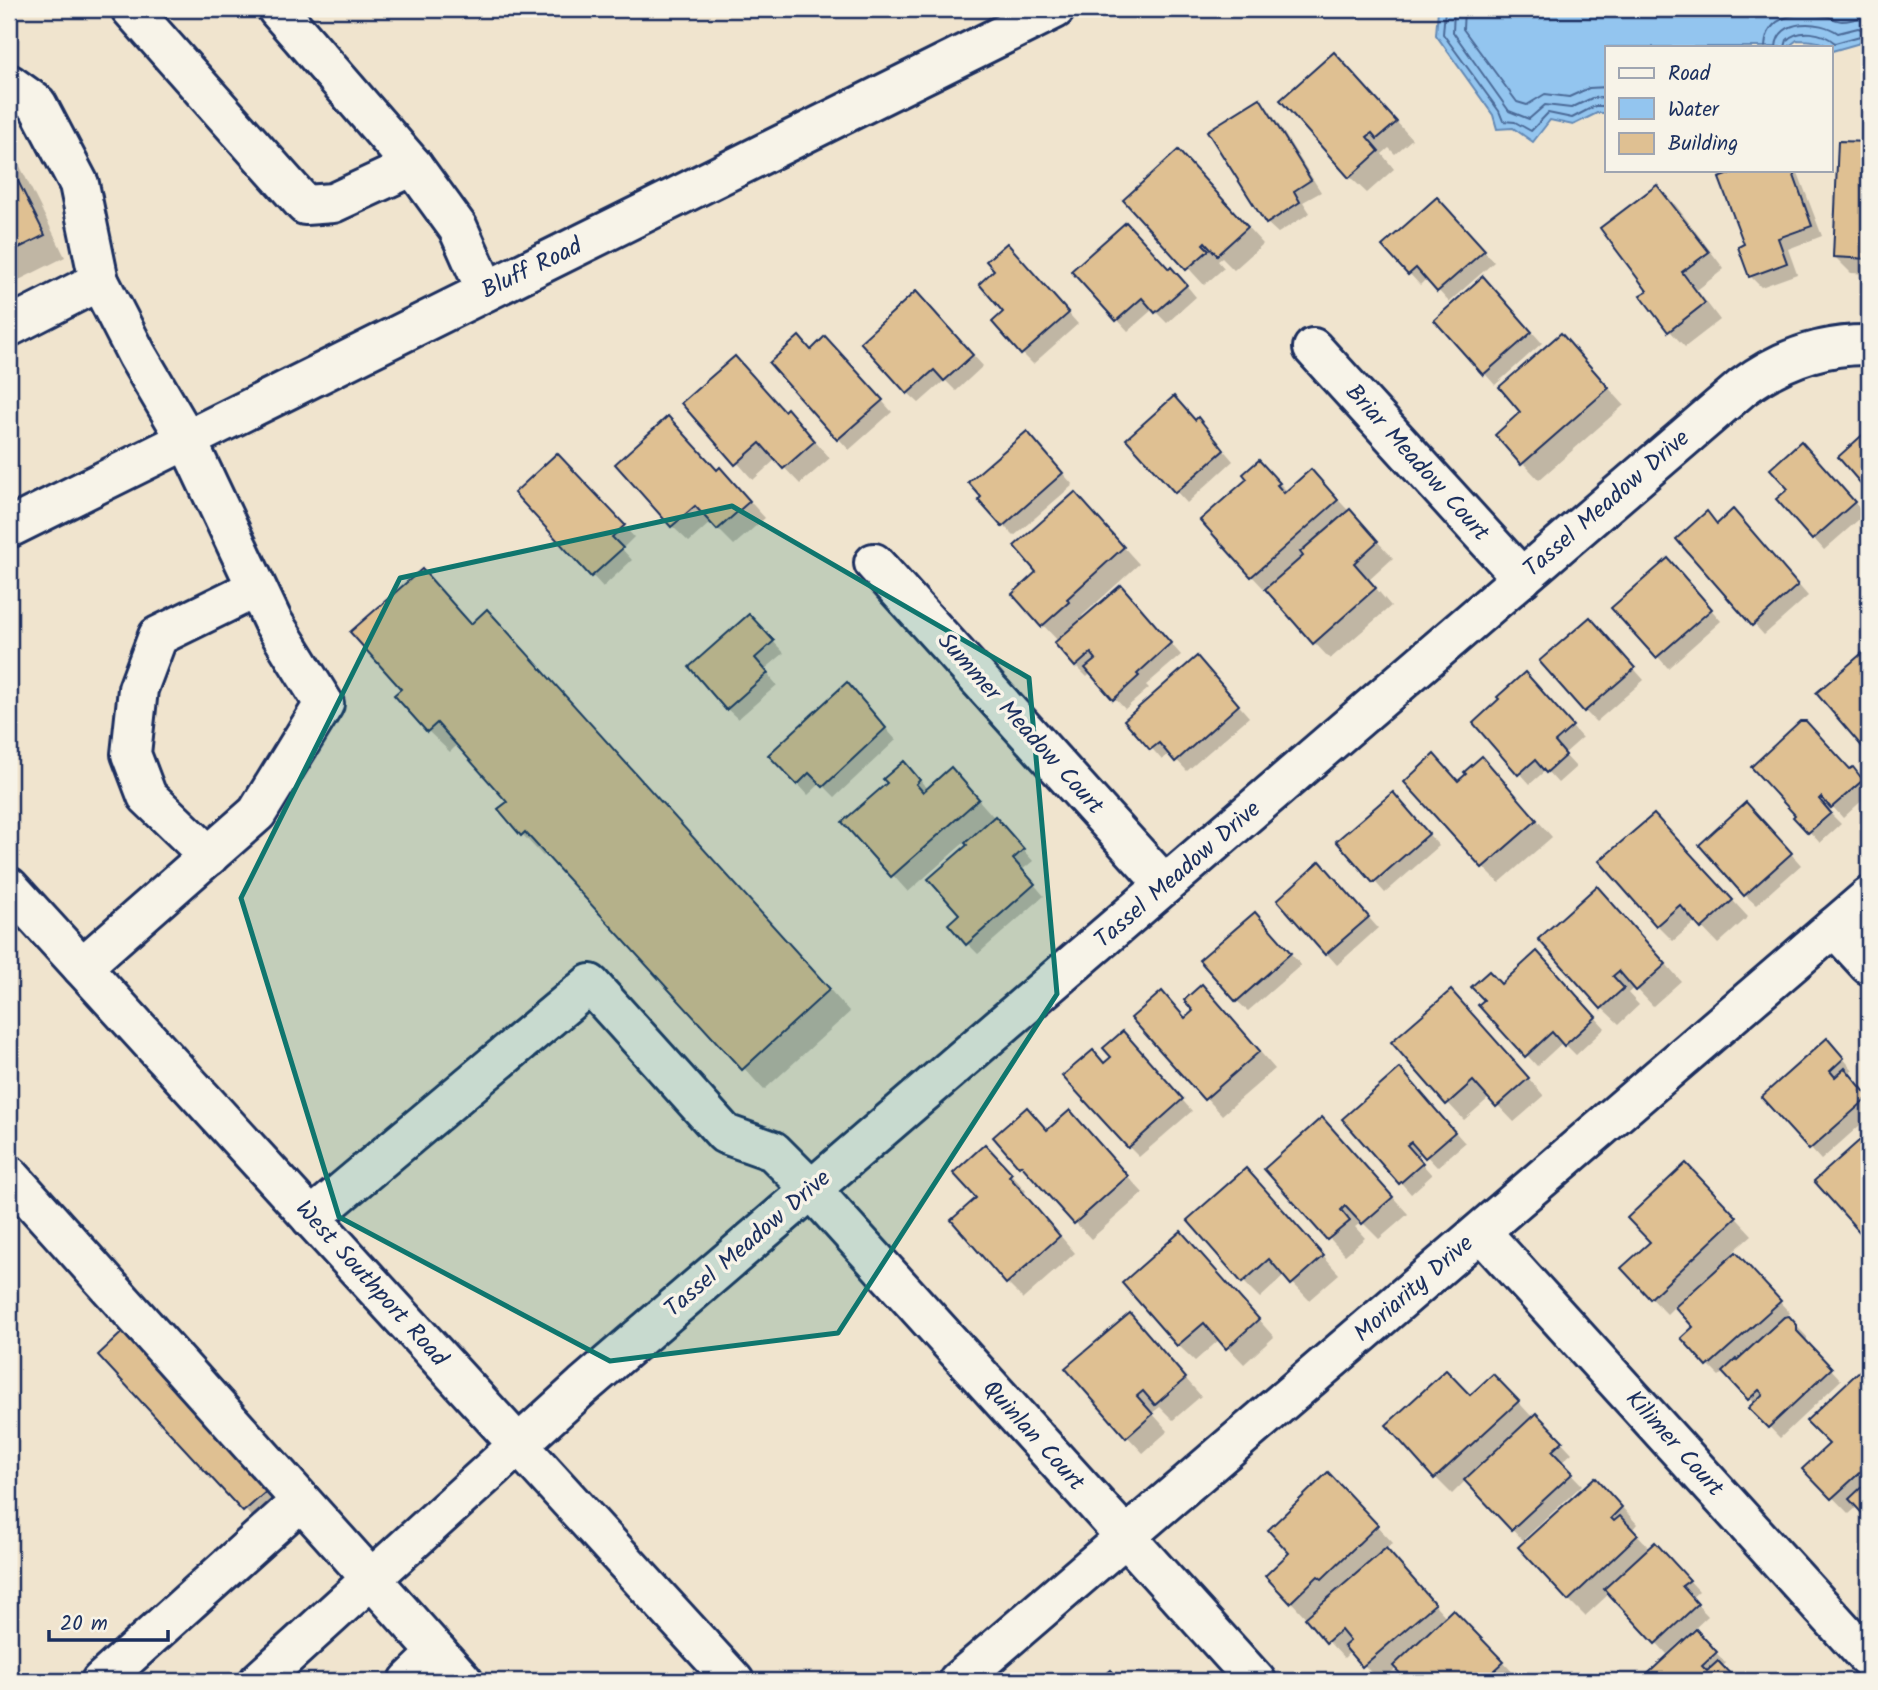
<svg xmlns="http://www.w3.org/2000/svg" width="1878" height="1690" font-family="Kalam,sans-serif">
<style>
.water{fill:#93c5ef;stroke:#6389b5;stroke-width:2}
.shadow{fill:#0003}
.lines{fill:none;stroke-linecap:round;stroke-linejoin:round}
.shore{stroke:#4b6b98;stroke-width:2}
.building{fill:#dfc092;stroke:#1b2f5e;stroke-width:2}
.minor-casing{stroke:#1b2f5e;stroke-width:44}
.major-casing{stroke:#1b2f5e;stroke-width:44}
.minor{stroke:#f7f3e8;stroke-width:38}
.major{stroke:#f7f3e8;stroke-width:38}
.marked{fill:#0f766e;fill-opacity:0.2;stroke:#0f766e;stroke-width:5;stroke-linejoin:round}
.labels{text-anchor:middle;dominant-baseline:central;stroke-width:7;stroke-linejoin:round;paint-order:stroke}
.street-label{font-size:24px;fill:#1b2f5e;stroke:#f7f3e8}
</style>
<rect width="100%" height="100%" fill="#f0e4ce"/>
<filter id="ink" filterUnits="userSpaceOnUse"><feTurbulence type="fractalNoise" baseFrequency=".0143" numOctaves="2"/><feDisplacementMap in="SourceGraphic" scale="14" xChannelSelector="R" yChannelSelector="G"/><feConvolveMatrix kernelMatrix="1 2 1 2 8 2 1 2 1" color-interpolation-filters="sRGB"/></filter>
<g filter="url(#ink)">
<!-- water -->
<path class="water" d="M1438 9H1869V49L1861 55 1860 43 1832 51C1825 40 1811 41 1797 40L1788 47H1607V113H1597L1573 125 1550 120 1533 142 1513 128 1497 129 1493 115 1436 35Z"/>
<!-- shadow -->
<g class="shadow">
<path d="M1350 70 1412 139 1395 154 1389 148 1382 154 1394 169 1367 193 1350 177Z"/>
<path d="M1260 100 1270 111 1321 192 1303 202 1310 213 1278 233 1267 223Z"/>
<path d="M1840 143 1869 144V274L1851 273 1835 257Z"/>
<path d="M9 144 65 257 9 285Z"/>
<path d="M1194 169 1263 244 1234 270 1222 258 1218 261 1224 268 1204 285 1126 200Z"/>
<path d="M1746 170H1797L1822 236 1788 249 1797 274 1761 287 1750 276 1746 245 1722 179Z"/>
<path d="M1657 187 1674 203 1724 269 1697 290 1720 320 1685 347 1669 330 1649 291Z"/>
<path d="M1448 210 1494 262 1449 302 1427 278 1420 285 1384 246Z"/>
<path d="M1018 256 1078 324 1033 364 1023 354 1006 312Z"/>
<path d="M1073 271H1169L1182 280 1196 297 1167 323 1153 309 1128 331Z"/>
<path d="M1494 289 1542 343 1495 385 1437 320Z"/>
<path d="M927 304 983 366 956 391 945 380 919 403 908 393Z"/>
<path d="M1561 335 1624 405 1539 480 1497 435 1523 412Z"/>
<path d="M836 349 892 412 849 450 771 363 812 351Z"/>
<path d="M684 403 785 413 787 411 830 458 800 484 776 459 753 480Z"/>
<path d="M1198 420 1233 461 1187 503 1128 439Z"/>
<path d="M1037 444 1073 485 1014 536 1003 525Z"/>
<path d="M1812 454 1865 514 1824 550 1779 499 1791 489Z"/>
<path d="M568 466 634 537 622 549 632 560 603 587 516 493Z"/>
<path d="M718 472 736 486 765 518 734 545 711 522 689 542 672 526Z"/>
<path d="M1275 479 1288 492 1327 488 1393 558 1369 580 1391 606 1330 659 1252 576Z"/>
<path d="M1091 511 1139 564 1082 616 1084 619 1131 598 1181 655 1146 685 1149 688 1125 709 1091 673 1087 677 1076 666 1057 644 1059 642 1014 594 1039 572Z"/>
<path d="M1744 522 1808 596 1764 635 1754 624 1718 525Z"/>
<path d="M1678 571 1721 621 1668 668 1614 608Z"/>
<path d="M472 626 509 633 850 1012 764 1090 547 853 543 856 522 834 509 802 458 744 450 752 428 731Z"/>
<path d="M760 627 784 653 764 670 777 685 738 719 727 709Z"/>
<path d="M1600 630 1644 680 1596 722 1585 711Z"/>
<path d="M1867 651 1869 652V751L1819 694Z"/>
<path d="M1207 669 1249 717 1187 771 1170 753 1162 760 1127 720Z"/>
<path d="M1535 685 1582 738 1564 754 1576 767 1558 783 1546 770 1530 784 1520 773 1501 699Z"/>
<path d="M857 695 896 740 835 797 821 783 808 795 798 784Z"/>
<path d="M1434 756 1459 783 1498 775 1552 837 1499 883 1483 867Z"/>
<path d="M951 769 1033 861 1022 870 1044 896 978 954 967 943 962 914 970 845 966 841 908 892 845 822 920 780 928 790Z"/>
<path d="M1853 770 1869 787V794L1843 818 1833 807 1828 811 1841 824 1820 843 1796 817Z"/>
<path d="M1403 805 1439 846 1385 893 1339 841Z"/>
<path d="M1757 815 1801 865 1756 905 1745 895Z"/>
<path d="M1670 832 1748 917 1718 944 1696 921 1673 941 1657 925Z"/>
<path d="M1331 875 1378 928 1337 965 1279 900Z"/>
<path d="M1613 904 1681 981 1653 1006 1635 987 1628 993 1639 1005 1619 1024 1602 1008Z"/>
<path d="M1265 925 1301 965 1248 1011 1237 1001Z"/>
<path d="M1547 965 1605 1028 1576 1055 1563 1042 1537 1066 1527 1055 1501 986Z"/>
<path d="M1162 993 1187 1019 1218 1003 1275 1069 1222 1115 1133 1018Z"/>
<path d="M1467 1008 1544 1096 1514 1122 1490 1097 1464 1120 1448 1103Z"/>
<path d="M1133 1044 1192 1111 1139 1157 1129 1147 1105 1065Z"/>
<path d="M1837 1051 1853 1070 1848 1074 1869 1097V1117L1821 1160 1764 1097Z"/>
<path d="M1410 1081 1465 1143 1437 1167 1423 1152 1416 1157 1432 1175 1411 1194 1344 1119Z"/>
<path d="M1070 1113 1143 1193 1091 1239 995 1137 1048 1132Z"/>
<path d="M1869 1134V1240L1817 1181Z"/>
<path d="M1338 1136 1408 1214 1379 1239 1362 1222 1355 1227 1365 1238 1345 1255 1266 1169Z"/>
<path d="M1001 1163 1026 1191 1024 1193 1075 1253 1023 1299 1007 1283 978 1198Z"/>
<path d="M1246 1170 1339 1274 1309 1300 1285 1275 1260 1298 1243 1281Z"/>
<path d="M1702 1181 1752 1235 1733 1252 1790 1313 1787 1316 1807 1337V1343L1841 1380 1780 1438 1751 1408 1755 1404 1724 1372 1719 1376 1709 1366 1696 1327 1676 1305 1667 1314 1623 1269 1652 1242Z"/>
<path d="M1181 1233 1274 1337 1244 1364 1220 1339 1195 1361 1178 1345Z"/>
<path d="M1130 1315 1201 1396 1173 1420 1160 1407 1152 1413 1168 1431 1143 1453 1127 1436Z"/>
<path d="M100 1355 290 1500 261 1527Z"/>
<path d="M1869 1364V1519L1858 1506 1849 1514 1805 1469 1832 1444 1808 1421Z"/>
<path d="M1510 1393 1533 1418 1547 1426 1572 1453 1561 1463 1582 1485 1523 1540 1466 1480 1452 1494 1435 1477 1470 1397Z"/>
<path d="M1344 1491 1393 1543 1385 1550 1447 1618 1470 1627 1519 1679 1517 1681H1410L1397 1668 1379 1681 1351 1651 1344 1658 1267 1576 1292 1553Z"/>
<path d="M1611 1495 1637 1524 1632 1530 1650 1549 1666 1555 1699 1591 1691 1598 1708 1616 1667 1654 1610 1593 1585 1616 1569 1600Z"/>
<path d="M1696 1632 1726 1663 1722 1667 1735 1681H1643Z"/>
</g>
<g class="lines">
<!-- shore -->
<g class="shore">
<path d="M1445 9 1443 34 1499 111 1503 121 1515 122 1531 131 1548 113 1572 118 1595 106H1607"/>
<path d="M1454 9 1453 32 1509 111 1529 119 1545 105 1571 108 1592 98 1607 97"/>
<path d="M1464 9 1463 29 1517 102 1527 105 1545 94 1569 97 1589 88 1607 87"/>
<path d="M1765 47C1767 13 1800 12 1826 16 1831 17 1837 21 1842 21 1852 21 1858 16 1869 19"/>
<path d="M1776 47C1778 18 1820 20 1838 33L1858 28 1869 31"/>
<path d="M1785 47 1787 40C1799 28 1823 32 1835 43L1860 36 1869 44"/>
</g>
</g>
<!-- building -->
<g class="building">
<path d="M1334 52 1397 122 1377 139 1372 133 1367 137 1379 151 1349 178 1280 100Z"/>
<path d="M1260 98 1311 180 1294 191 1300 202 1266 224 1207 131Z"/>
<path d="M1838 141 1869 142V259L1833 257Z"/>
<path d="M1178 150 1248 227 1217 255 1205 242 1203 244 1209 250 1186 270 1123 200Z"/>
<path d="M9 163 45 235 9 253Z"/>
<path d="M1741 170H1792L1812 226 1778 238 1787 263 1749 277 1738 247 1744 244 1719 178Z"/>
<path d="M1657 185 1709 252 1682 272 1705 303 1668 332 1640 295 1647 291 1600 228Z"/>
<path d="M1437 197 1485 250 1437 292 1416 268 1408 275 1382 246Z"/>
<path d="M1126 222 1169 269 1171 267 1187 285 1155 313 1142 298 1116 321 1071 271Z"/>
<path d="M1007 243 1069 313 1021 355 992 322 1003 312 979 284 994 270 986 261Z"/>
<path d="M1483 276 1532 332 1483 375 1434 320Z"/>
<path d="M916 291 973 355 944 381 934 370 907 394 860 342Z"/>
<path d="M1561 333 1609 388 1521 465 1495 435 1520 412 1499 387Z"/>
<path d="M799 336 811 350 825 336 883 400 837 440 769 363Z"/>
<path d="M735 356 784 411 787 408 815 441 783 469 760 443 735 465 681 403Z"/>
<path d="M1174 396 1195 420 1198 417 1224 450 1175 493 1126 439Z"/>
<path d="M668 416 717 470 720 467 750 501 717 530 695 506 671 527 615 464Z"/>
<path d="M1869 429V493L1838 457Z"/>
<path d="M1027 431 1063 473 1002 527 978 500 981 497 968 482Z"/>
<path d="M1801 441 1855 502 1812 540 1776 499 1788 489 1770 469Z"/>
<path d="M557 453 625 525 612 537 623 548 591 577 514 493Z"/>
<path d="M1259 460 1280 483 1277 485 1284 493 1311 469 1338 500 1251 577 1200 520 1247 479 1243 474Z"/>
<path d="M1075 492 1124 547 1067 599 1069 602 1041 627 1012 594 1036 572 1014 546Z"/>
<path d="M1350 509 1378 541 1354 563 1376 588 1313 644 1265 589 1303 556 1300 552Z"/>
<path d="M1733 509 1798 585 1752 626 1676 539 1707 511 1717 524Z"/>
<path d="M1668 558 1712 609 1656 658 1611 608Z"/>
<path d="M422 569 471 624 487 609 830 989 742 1070 525 832 521 836 498 809 507 802 437 723 427 732 394 695 401 689 350 632Z"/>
<path d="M1121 585 1171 643 1137 674 1139 676 1113 700 1085 668 1096 659 1091 653 1075 667 1054 643Z"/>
<path d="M749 614 774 641 755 658 768 673 726 710 689 667Z"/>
<path d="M1590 617 1635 668 1584 712 1539 661Z"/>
<path d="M1868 648 1869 746 1865 750 1816 693Z"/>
<path d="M1197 656 1239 705 1175 762 1159 743 1150 750 1124 720Z"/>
<path d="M1525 672 1573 726 1555 742 1566 755 1546 773 1535 760 1518 775 1473 723 1499 699 1497 697Z"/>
<path d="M847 682 886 728 823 787 809 773 797 785 768 755Z"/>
<path d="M1800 721H1806L1850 769 1853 767 1863 780 1831 808 1821 797 1819 799 1831 813 1808 833 1793 817 1795 815 1751 767Z"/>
<path d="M1434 754 1458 781 1466 774 1464 772 1482 756 1537 820 1482 868 1404 782Z"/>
<path d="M904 761 920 780 916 784 923 792 951 767 979 799 891 877 842 822 887 783 883 779Z"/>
<path d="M1393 792 1429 834 1373 883 1336 841Z"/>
<path d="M1746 802 1792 853 1744 896 1699 845Z"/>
<path d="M1654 814 1733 900 1701 929 1680 905 1656 926 1599 861Z"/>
<path d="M995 816 1024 849 1013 859 1035 884 966 945 948 924 959 914 928 879 967 845 965 843Z"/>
<path d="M1320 861 1369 917 1325 955 1277 900Z"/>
<path d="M1597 886 1666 964 1636 991 1619 971 1613 976 1624 988 1601 1009 1538 939Z"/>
<path d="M1255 912 1291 953 1236 1002 1199 960Z"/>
<path d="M1537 951 1596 1017 1564 1046 1552 1032 1525 1057 1478 1005 1484 1000 1471 987 1489 971 1501 984Z"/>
<path d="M1202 984 1260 1051 1204 1100 1131 1018 1162 991 1185 1018 1193 1011 1184 1000Z"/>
<path d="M1451 990 1529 1078 1496 1107 1473 1081 1446 1105 1391 1042Z"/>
<path d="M1123 1031 1183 1099 1128 1148 1062 1076 1093 1050 1104 1063 1111 1057 1103 1048Z"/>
<path d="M1827 1038 1844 1058 1830 1071 1835 1077 1845 1068 1869 1097 1809 1150 1761 1097Z"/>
<path d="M1400 1068 1455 1132 1425 1158 1411 1142 1407 1145 1423 1163 1399 1184 1342 1119Z"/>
<path d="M1027 1107 1047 1130 1070 1110 1128 1176 1074 1224 1021 1165 1019 1167 993 1137Z"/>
<path d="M1322 1117 1393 1197 1362 1224 1345 1206 1341 1210 1350 1221 1327 1240 1264 1169Z"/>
<path d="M1869 1132V1232L1864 1237 1814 1181Z"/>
<path d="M985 1144 1012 1173 1009 1176 1060 1236 1006 1284 951 1220 976 1198 953 1173Z"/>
<path d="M1686 1163 1737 1217 1650 1299 1621 1268 1650 1242 1627 1218Z"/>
<path d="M1246 1168 1324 1256 1291 1285 1269 1259 1242 1283 1187 1220Z"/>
<path d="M1181 1231 1259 1319 1226 1349 1204 1323 1177 1346 1122 1283Z"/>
<path d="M1736 1252 1781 1301 1707 1367 1681 1338 1693 1327 1675 1307Z"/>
<path d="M1130 1313 1186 1378 1155 1405 1143 1391 1137 1396 1153 1414 1126 1438 1065 1368Z"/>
<path d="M1789 1316 1797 1325V1331L1832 1368 1768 1428 1748 1408 1763 1394 1759 1390 1748 1400 1722 1372 1736 1359 1737 1360 1784 1317Z"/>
<path d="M130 1325 276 1483 243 1512 98 1355Z"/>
<path d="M1869 1362V1464L1831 1499 1802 1469 1829 1444 1806 1421Z"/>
<path d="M1446 1370 1470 1395 1493 1374 1519 1401 1434 1479 1386 1425Z"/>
<path d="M1536 1413 1563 1441 1552 1451 1573 1473 1511 1530 1464 1480Z"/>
<path d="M1328 1472 1378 1525 1322 1579 1318 1576 1290 1603 1265 1576 1289 1553 1268 1530Z"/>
<path d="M1595 1477 1622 1507 1611 1518 1614 1521 1620 1516 1638 1535 1568 1601 1518 1547Z"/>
<path d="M1869 1480V1521L1849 1499Z"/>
<path d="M1655 1542 1690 1580 1682 1586 1698 1604 1655 1644 1604 1589Z"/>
<path d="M1386 1548 1435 1604 1362 1667 1344 1646 1350 1641 1341 1630 1326 1643 1305 1618Z"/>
<path d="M1453 1609 1504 1662 1483 1681H1407L1393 1666Z"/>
<path d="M1696 1629 1717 1652 1702 1666 1707 1671 1718 1661 1737 1681H1640Z"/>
<path d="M1111 1670 1121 1681H1098Z"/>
</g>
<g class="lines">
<!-- minor casing -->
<g class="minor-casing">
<g id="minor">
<path d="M131 9 305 205 333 203 413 166"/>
<path d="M277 9 413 166 458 228 486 291"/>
<path d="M9 84 37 104 79 184 99 281 137 355 187 440 273 622 324 704 257 813 82 967"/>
<path d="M9 327 99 281"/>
<path d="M1313 348 1522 578"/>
<path d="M874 563 1165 885"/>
<path d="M209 856 147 796 131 754 138 689 158 636 256 588"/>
<path d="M1834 927 1869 965"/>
<path d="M9 1175 463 1681"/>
<path d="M311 1218 590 984 725 1134 773 1151 812 1190 1256 1681"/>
<path d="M1481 1232 1867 1657"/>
<path d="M101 1681 301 1501"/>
<path d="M259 1681 583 1386 1743 387C1781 359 1822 344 1869 345"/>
<path d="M409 1681 438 1653"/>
<path d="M958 1681 1869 897"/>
</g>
</g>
<!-- major casing -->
<g class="major-casing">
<g id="major">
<path d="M9 528 1055 9"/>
<path d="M9 887 734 1681"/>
</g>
</g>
<!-- minor -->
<use href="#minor" class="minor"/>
<!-- major -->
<use href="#major" class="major"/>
</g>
</g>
<!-- marked area -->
<path class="marked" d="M732 506 1029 678 1057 994 838 1333 610 1361 339 1217 241 898 400 578Z"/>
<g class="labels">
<!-- street labels -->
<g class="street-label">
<text transform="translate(532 269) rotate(-26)">Bluff Road</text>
<text transform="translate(1417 463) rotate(48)">Briar Meadow Court</text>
<text transform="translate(1607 504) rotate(-41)">Tassel Meadow Drive</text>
<text transform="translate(1020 724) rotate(48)">Summer Meadow Court</text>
<text transform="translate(1178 875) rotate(-41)">Tassel Meadow Drive</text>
<text transform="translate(748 1244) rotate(-41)">Tassel Meadow Drive</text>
<text transform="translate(371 1284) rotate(48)">West Southport Road</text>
<text transform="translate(1414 1289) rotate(-41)">Moriarity Drive</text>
<text transform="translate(1033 1436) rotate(48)">Quinlan Court</text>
<text transform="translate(1674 1444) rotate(48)">Kilimer Court</text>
</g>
</g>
<!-- margin -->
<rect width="1878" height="1690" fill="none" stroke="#f7f3e8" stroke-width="35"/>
<rect x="18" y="18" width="1843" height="1655" fill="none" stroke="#1b2f5e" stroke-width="2.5" filter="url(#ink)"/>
<!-- legend -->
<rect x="1605" y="46" width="228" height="126" fill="#f7f3e8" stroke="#9fa5b1" stroke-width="2"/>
<rect x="1619" y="68" width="35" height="10" fill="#f7f3e8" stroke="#9fa5b1" stroke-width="2"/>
<text x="1668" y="80" font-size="21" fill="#1b2f5e">Road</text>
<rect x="1619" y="98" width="35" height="21" fill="#93c5ef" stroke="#9fa5b1" stroke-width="2"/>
<text x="1668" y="116" font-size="21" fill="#1b2f5e">Water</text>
<rect x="1619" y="133" width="35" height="21" fill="#dfc092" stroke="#9fa5b1" stroke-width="2"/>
<text x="1668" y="150" font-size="21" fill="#1b2f5e">Building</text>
<!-- scale -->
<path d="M49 1630v10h119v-10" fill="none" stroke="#1b2f5e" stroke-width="3.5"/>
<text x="60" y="1630" font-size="21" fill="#1b2f5e" stroke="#f7f3e8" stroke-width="5" paint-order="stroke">20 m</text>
</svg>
